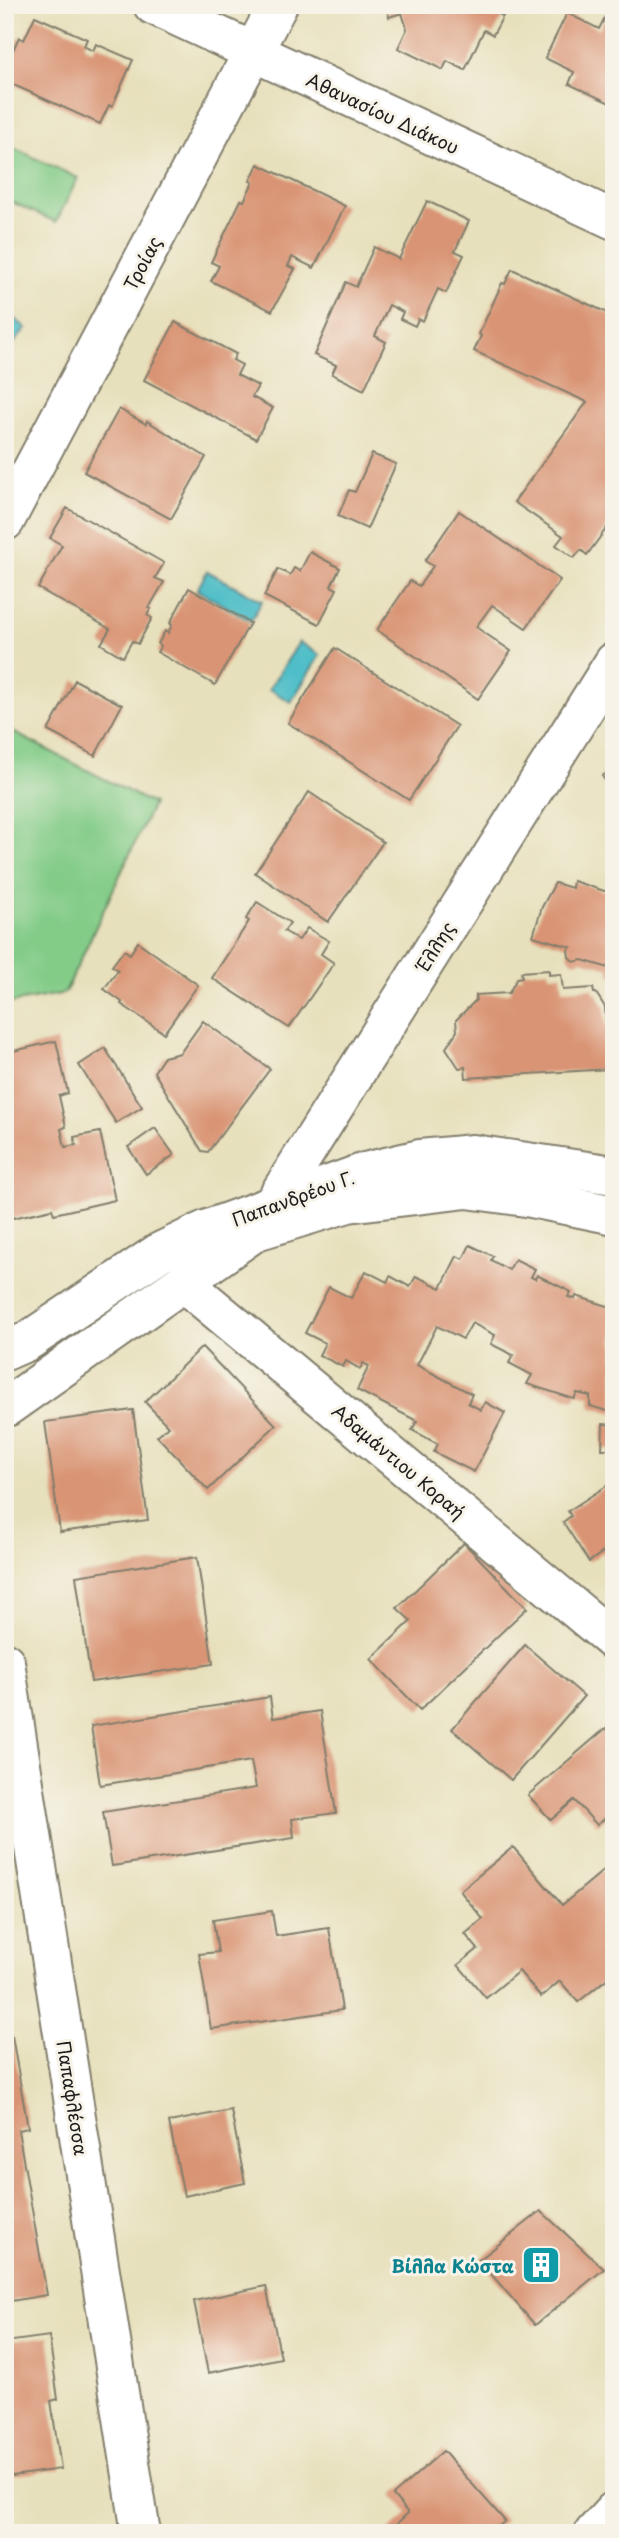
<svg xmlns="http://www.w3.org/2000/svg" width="619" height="2538" font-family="'Playpen Sans',sans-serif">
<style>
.green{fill:#83cc88;stroke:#507452;stroke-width:2}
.water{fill:#50bec8;stroke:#366d72;stroke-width:2}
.building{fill:#d99474}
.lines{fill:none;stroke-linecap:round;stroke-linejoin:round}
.minor-casing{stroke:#827e6c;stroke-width:42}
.minor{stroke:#fff;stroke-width:38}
.labels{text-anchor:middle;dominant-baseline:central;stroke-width:6;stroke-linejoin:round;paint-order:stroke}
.street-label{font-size:18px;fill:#1c1c1c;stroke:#f7f3e8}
.culture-label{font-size:18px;font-weight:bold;fill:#0d838f;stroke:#f7f3e8;text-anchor:end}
</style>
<rect width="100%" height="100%" fill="#f7f3e8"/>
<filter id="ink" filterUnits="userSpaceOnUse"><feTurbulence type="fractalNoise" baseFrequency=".0143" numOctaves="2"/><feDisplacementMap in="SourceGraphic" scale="14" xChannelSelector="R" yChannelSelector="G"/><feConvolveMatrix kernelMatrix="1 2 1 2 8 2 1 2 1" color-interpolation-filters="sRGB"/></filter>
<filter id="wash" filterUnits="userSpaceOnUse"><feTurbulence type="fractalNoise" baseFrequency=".00686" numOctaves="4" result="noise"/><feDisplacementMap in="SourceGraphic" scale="28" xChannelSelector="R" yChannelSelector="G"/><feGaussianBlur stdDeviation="1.57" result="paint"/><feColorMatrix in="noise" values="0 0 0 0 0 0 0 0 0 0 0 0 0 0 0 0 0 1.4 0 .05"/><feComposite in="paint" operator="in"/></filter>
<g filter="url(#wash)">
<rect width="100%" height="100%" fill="#e7e0bc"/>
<!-- green -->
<g class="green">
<path d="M5 144 78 178 56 222 5 199Z"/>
<path d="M5 728 153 804 65 993 5 1004Z"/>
</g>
<!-- water -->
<g class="water">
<path d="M5 311 26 328 5 354Z"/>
<path d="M207 571 262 601 251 621 197 590Z"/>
<path d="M299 642 320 655 291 702 269 689Z"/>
</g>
<g id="blocks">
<!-- building -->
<g class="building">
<path d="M386 5H479L503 16 493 35 484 30 465 70 447 61 443 70 398 48 407 29 402 13 389 17Z"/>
<path d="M611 5H614V105L569 84 574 72 545 58 567 13 599 29Z"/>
<path d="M35 16 87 39 84 46 93 51 96 44 133 60 112 107 109 105 100 124 5 81V67L19 37 24 40Z"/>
<path d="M258 164 345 206 314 268 292 257 288 266 295 269 272 311 211 281 219 266 211 262 241 200 244 201 253 182 250 181Z"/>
<path d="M427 201 469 221 455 251 464 255 446 293 438 289 423 321 418 319 415 326 400 319 403 312 389 305 375 336 386 342 364 390 332 374 336 365 314 355 346 282 356 287 374 247 399 259Z"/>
<path d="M512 269 614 316V518L587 555 581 550 574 558 556 545 563 536 514 502 587 402 474 351 481 336 479 334 502 283 505 284Z"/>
<path d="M175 322 236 354 233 360 242 365 237 375 258 386 252 397 273 408 256 439 144 380Z"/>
<path d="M119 409 146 424 147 421 206 457 171 519 84 472Z"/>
<path d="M372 454 396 464 367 529 338 516 349 490 355 492Z"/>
<path d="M67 508 164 563 155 578 164 582 149 608 151 609 147 615 152 618 138 644 132 641 123 657 101 644 110 629 38 588 62 545 50 538Z"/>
<path d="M459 511 560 580 526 628 492 605 476 627 511 651 478 699 377 630 410 581 419 586 433 566 425 561Z"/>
<path d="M310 552 340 568 331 586 337 589 319 624 264 596 278 569 290 575 294 568 300 571Z"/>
<path d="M189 588 250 623 215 685 157 652 161 646 158 644 165 631 168 633 172 625 170 623Z"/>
<path d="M335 648 457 726 409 800 288 723Z"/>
<path d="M75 680 122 705 95 756 48 731Z"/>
<path d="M614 769V793L602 776Z"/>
<path d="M309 792 383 842 328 922 255 873Z"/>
<path d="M573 881 614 894V978L610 974 609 968 582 960 574 962 569 957 568 950 571 947 533 936 542 907 555 883 572 888Z"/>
<path d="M257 902 290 923 284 931 299 940 307 928 329 941 321 954 334 963 289 1028 212 978 249 921 246 919Z"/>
<path d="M138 942 198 985 164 1033 121 1004 122 1002 104 989 118 970 112 966 124 950 130 954Z"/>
<path d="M549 970V975L561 974 563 990 593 988 594 993H596L605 1007 606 1025 614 1024V1062L609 1063V1069L466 1078 465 1067 459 1068 446 1048 457 1031 456 1020 476 1000V995L509 993 517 978 522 977 521 972Z"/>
<path d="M203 1021 270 1069 208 1152 202 1151 154 1072 164 1057 180 1053Z"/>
<path d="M56 1041 68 1093 59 1096 66 1127 61 1129 65 1147 76 1145 74 1137 100 1132 115 1200 54 1214 52 1209 13 1218 9 1205 5 1206V1053Z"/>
<path d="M105 1048 142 1107 116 1123 79 1065Z"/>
<path d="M155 1128 174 1155 146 1174 128 1147Z"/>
<path d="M470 1245 493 1256 491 1260 509 1270 515 1259 535 1269 531 1277 535 1279 537 1275 571 1292 568 1297 575 1299 576 1296 614 1308V1413L590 1406V1396L577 1393 574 1399 527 1384 532 1375 509 1363 513 1355 491 1344 495 1335 472 1323 463 1339 437 1326 417 1365 472 1394 468 1403 481 1410 485 1402 505 1413 474 1472 434 1452 438 1444 412 1430 417 1421 357 1390 369 1366 363 1363 360 1369 346 1361 343 1367 319 1355 325 1343 305 1333 329 1287 351 1298 366 1271 387 1282 390 1276 410 1287 416 1276 441 1288 457 1256 463 1259Z"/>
<path d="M202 1347 276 1425 208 1490 157 1436 168 1426 145 1402Z"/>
<path d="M133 1410 148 1520 60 1532 45 1422Z"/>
<path d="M603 1424 614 1425V1449H602Z"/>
<path d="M614 1481V1563L609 1561 603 1552 589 1562 563 1522 571 1516 568 1511Z"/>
<path d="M464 1543 527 1608 420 1710 371 1659 411 1621 397 1608Z"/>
<path d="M197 1557 213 1664 91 1682 76 1576Z"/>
<path d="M525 1645 584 1696 511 1780 452 1729Z"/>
<path d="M270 1697 273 1718 320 1711 336 1813 292 1819 294 1838 112 1866 103 1812 256 1788 251 1761 100 1785 91 1726Z"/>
<path d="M606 1728 614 1738V1811L597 1825 574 1800 551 1820 528 1795Z"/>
<path d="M513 1847 562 1905 604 1870 614 1882V1973L578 2002 560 1981 541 1997 519 1971 486 1998 458 1965 478 1949 465 1934 483 1919 460 1891Z"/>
<path d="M272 1911 276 1936 329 1928 342 2010 211 2029 199 1954 218 1952 213 1920Z"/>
<path d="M5 1954 14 1998 5 2000Z"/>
<path d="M12 2036 28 2128 18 2130 47 2295 5 2302V2038Z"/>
<path d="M231 2110 245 2183 184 2196 169 2122Z"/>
<path d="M541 2211 604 2269 535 2325 479 2260Z"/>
<path d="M266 2286 281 2358 208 2373 194 2301Z"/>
<path d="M49 2336 58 2399 51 2401 61 2469 5 2477V2342Z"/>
<path d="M443 2451 505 2521 491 2533H387L408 2513 393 2495Z"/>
</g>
</g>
</g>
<g filter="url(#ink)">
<use href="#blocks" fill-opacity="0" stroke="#827e6c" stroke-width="2"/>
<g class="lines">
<!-- minor casing -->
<g class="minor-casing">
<g id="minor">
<path d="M153 5 614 220"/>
<path d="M5 521 278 5"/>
<path d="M256 1231 614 662"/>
<path d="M184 1283 614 1641"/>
<path d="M5 1351 28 1341 160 1252 208 1229 365 1172 420 1159 473 1154 614 1175"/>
<path d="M5 1408 256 1231 348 1203 467 1189 526 1197 614 1215"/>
<path d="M5 1662 141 2533"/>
<path d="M594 2533 614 2511"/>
</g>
</g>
<!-- minor -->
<use href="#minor" class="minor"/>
</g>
</g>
<!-- icons -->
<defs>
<g id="building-square" transform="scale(2.0125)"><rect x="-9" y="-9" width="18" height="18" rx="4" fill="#0f9aa8" stroke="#f7f3e8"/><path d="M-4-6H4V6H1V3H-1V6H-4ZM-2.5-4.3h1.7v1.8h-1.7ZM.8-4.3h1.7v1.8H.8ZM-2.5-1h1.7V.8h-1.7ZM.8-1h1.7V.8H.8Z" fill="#fff"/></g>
</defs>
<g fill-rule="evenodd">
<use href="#building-square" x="541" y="2265"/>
</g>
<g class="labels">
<!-- street labels -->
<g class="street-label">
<text transform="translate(383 113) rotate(25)">Αθανασίου Διάκου</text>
<text transform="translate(142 263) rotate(-62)">Τροίας</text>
<text transform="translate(435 946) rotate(-58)">Έλλης</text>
<text transform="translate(293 1198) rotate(-20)">Παπανδρέου Γ.</text>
<text transform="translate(399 1461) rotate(40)">Αδαμάντιου Κοραή</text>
<text transform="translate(73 2098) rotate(81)">Παπαφλέσσα</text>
</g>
<!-- culture labels -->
<g class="culture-label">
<text x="514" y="2265">Βίλλα Κώστα</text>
</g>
</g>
<!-- margin -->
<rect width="619" height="2538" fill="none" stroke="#f7f3e8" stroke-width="28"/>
</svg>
